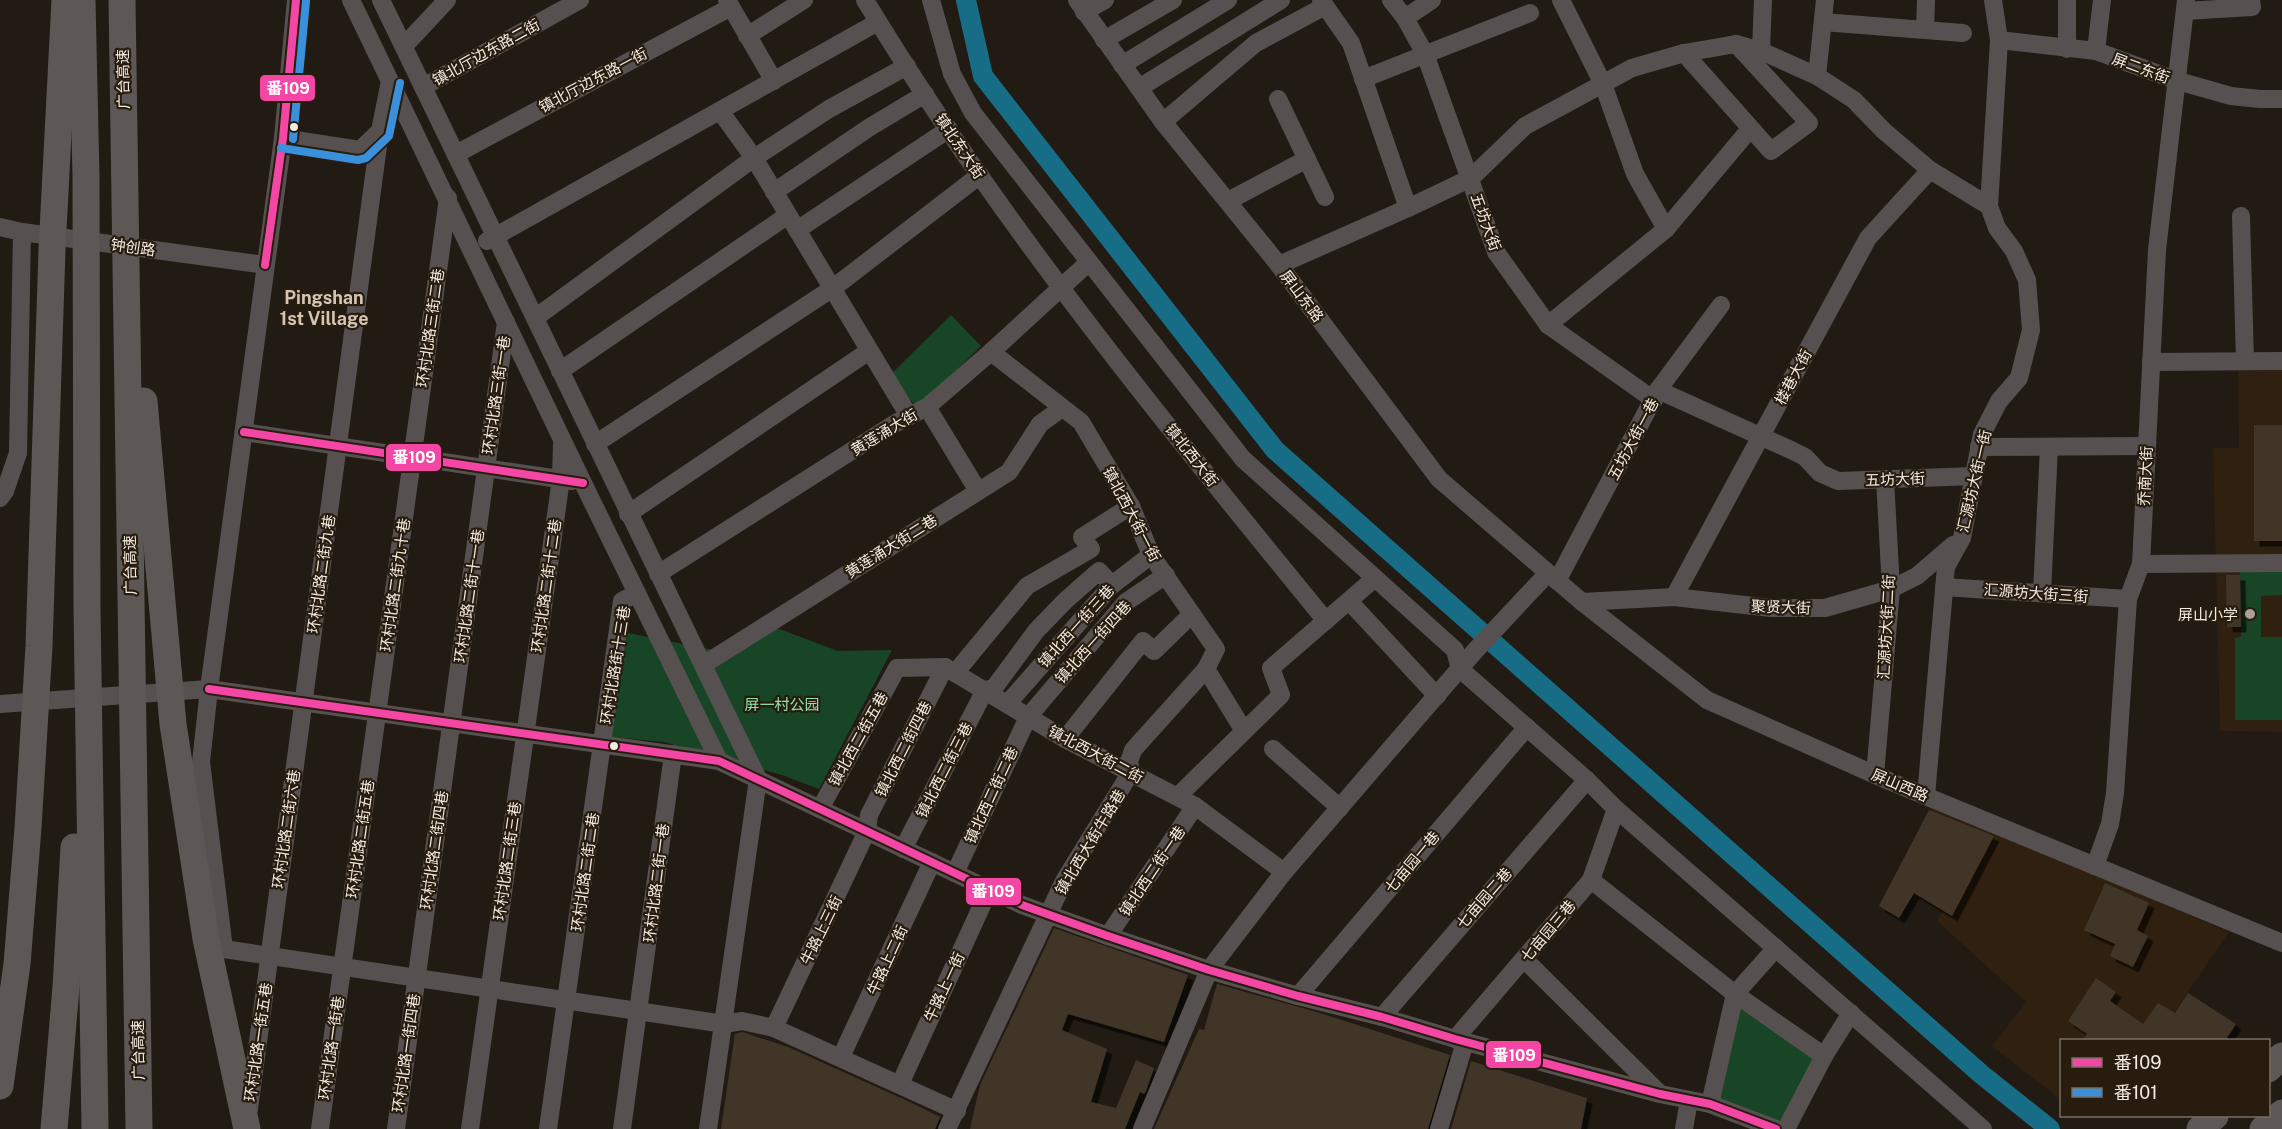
<svg xmlns="http://www.w3.org/2000/svg" width="2282" height="1129" font-family="'Public Sans','Noto Sans SC',sans-serif">
<style>
.built{fill:#2f200f}
.green{fill:#174526}
.lines{fill:none;stroke-linecap:round;stroke-linejoin:round}
.canal{stroke:#176c86;stroke-width:20}
.building{fill:#413626;filter:url(#shadow)}
.minor{stroke:#565150;stroke-width:18}
.highway{stroke:#5d5755;stroke-width:27}
.highway-bridge{stroke:#5d5755;stroke-width:27}
.bus-1-casing{stroke:#271c0e;stroke-width:12}
.bus-2-casing{stroke:#271c0e;stroke-width:12}
.bus-1{stroke:#f346a5;stroke-width:8}
.bus-2{stroke:#3a90db;stroke-width:8}
.bus-dot{fill:#f2ebe2;stroke:#271c0e;stroke-width:2}
.poi-dot{fill:#a9a29a;stroke:#271c0e;stroke-width:2}
.labels{text-anchor:middle;dominant-baseline:central;stroke-width:4.5;stroke-linejoin:round;paint-order:stroke}
.street-label{font-size:15px;fill:#f2ebe2;stroke:#271c0e}
.poi-label{font-size:15px;fill:#f2ebe2;stroke:#271c0e;text-anchor:end}
.park-label{font-size:15px;fill:#8be3a4;stroke:#271c0e}
.quarter-label{font-size:18px;font-weight:bold;fill:#d3c4b3;stroke:#271c0e}
.line-badge{stroke:#271c0e;stroke-width:2}
.badge-label{font-size:16px;text-anchor:middle;font-weight:bold;fill:#fff}
</style>
<defs>
<filter id="shadow"><feDropShadow dx="5.5" dy="5.5" stdDeviation="0" flood-color="#0009"/></filter>
</defs>
<rect width="100%" height="100%" fill="#211b14"/>
<!-- built -->
<g class="built">
<path d="M2282 370V732L2220 731 2213 448H2239L2238 371Z"/>
<path d="M1932 805 2229 932 2155 1040H2062L2061 1100 1992 1046 2026 1002 1937 921 1943 911 1914 893 1899 918 1879 906Z"/>
</g>
<!-- green -->
<g class="green">
<path d="M951 315 981 346 918 408 888 377Z"/>
<path d="M2240 569H2282V595L2261 596V637H2282V720H2235V638L2241 637Z"/>
<path d="M774 627 838 651 892 650 819 789 782 775 664 742 612 737 623 632 728 653Z"/>
<path d="M1739 1008 1816 1059 1782 1123 1717 1099Z"/>
</g>
<g class="lines">
<!-- canal -->
<path class="canal" d="M966 0 983 76 1275 450 1981 1074 2050 1129"/>
</g>
<!-- building -->
<g class="building">
<rect x="2254" y="425" width="28" height="116"/>
<path d="M2226 575H2240L2241 627H2227Z"/>
<path d="M1929 810 1994 836 1952 916 1914 893 1899 918 1879 906Z"/>
<path d="M2105 883 2149 903 2137 930 2148 936 2133 967 2110 956 2115 944 2084 930Z"/>
<path d="M1054 928 1188 975 1164 1042 1068 1014 1062 1030 1107 1049 1091 1102 1116 1108 1136 1060 1154 1068 1146 1091 1144 1094 1140 1092 1125 1129H970L980 1085Z"/>
<path d="M2096 978 2116 992 2110 1001 2143 1024 2158 1003 2175 1013 2188 993 2236 1024 2225 1041H2082L2087 1034 2068 1021Z"/>
<path d="M1217 984 1320 1013 1450 1055 1428 1129H1154L1199 1029 1204 1030Z"/>
<path d="M742 1032 788 1047 914 1104 940 1117 936 1127 935 1129H721L735 1034Z"/>
<path d="M1471 1061 1587 1098 1581 1129H1451Z"/>
</g>
<g class="lines">
<!-- minor -->
<g class="minor">
<path d="M296 0 283 138 209 689 201 762 224 949 724 1024 742 1021 774 1028 957 1111"/>
<path d="M351 0 583 483 719 761"/>
<path d="M381 0 758 779 708 1129"/>
<path d="M727 0 774 81"/>
<path d="M865 0C998 221 1163 421 1326 621"/>
<path d="M931 0 952 74 973 113 1243 459 1455 650 1460 669 1587 780 1616 809 1983 1129"/>
<path d="M1077 0 1163 122 1279 265 1439 479 1582 602 1707 700 1889 781 2282 943"/>
<path d="M1321 0 1351 43 1408 208"/>
<path d="M1391 0 1405 18 1425 54 1496 252 1548 325 1654 400"/>
<path d="M1561 0 1603 84 1635 174 1666 229"/>
<path d="M2067 0V49"/>
<path d="M2185 11 2252 7 2251 0"/>
<path d="M1084 12 1105 0"/>
<path d="M1405 18 1432 0"/>
<path d="M1823 22 1963 33"/>
<path d="M1925 30 1926 0"/>
<path d="M747 36 804 0"/>
<path d="M1104 40 1173 0"/>
<path d="M1999 40 2096 51 2178 81 2231 96 2260 99H2282"/>
<path d="M404 46 447 0"/>
<path d="M1761 51 1763 0"/>
<path d="M2096 51 2102 0"/>
<path d="M1684 53 1771 151 1809 123 1736 44"/>
<path d="M1122 65 1228 0"/>
<path d="M1817 76 1825 0"/>
<path d="M1363 79 1530 13"/>
<path d="M423 87 580 0"/>
<path d="M1139 88 1281 0"/>
<path d="M1278 99 1325 197"/>
<path d="M720 111 754 158 909 416"/>
<path d="M1163 122 1256 43 1325 6"/>
<path d="M283 138 360 150 380 131 390 81"/>
<path d="M456 154 731 7"/>
<path d="M774 192 870 127 925 94"/>
<path d="M1228 201 1307 159"/>
<path d="M2241 216 2245 361"/>
<path d="M0 227 22 232 265 265"/>
<path d="M797 230 949 129"/>
<path d="M487 241 878 22"/>
<path d="M1279 265 1408 208 1471 178 1525 126 1632 68 1684 53 1736 44 1761 51 1817 76 1854 100 1884 131 1930 170 1989 206"/>
<path d="M535 318 754 158 829 109 907 66"/>
<path d="M1548 325 1666 229 1750 129"/>
<path d="M991 352 1081 422 1131 506 1151 555 1216 649 1206 669 1244 731"/>
<path d="M2151 362 2282 361"/>
<path d="M560 371 788 215"/>
<path d="M1658 390 1791 450 1805 457 1820 473 1838 481 1974 476"/>
<path d="M927 407 978 491"/>
<path d="M244 432 572 481"/>
<path d="M595 444 833 288 980 175"/>
<path d="M1979 447 2147 446"/>
<path d="M0 498 5 491 18 453 22 232"/>
<path d="M628 514 869 351"/>
<path d="M2141 564 2282 563"/>
<path d="M658 574 894 424 927 407 991 352 1089 262"/>
<path d="M1557 581 1658 390 1721 305"/>
<path d="M1944 587 2128 599"/>
<path d="M2042 593 2049 447"/>
<path d="M1674 597 1868 238 1930 170"/>
<path d="M1349 601 1437 696"/>
<path d="M1582 602 1674 597 1771 608H1825L1891 589 1917 576 1953 545"/>
<path d="M703 665 1009 472 1040 424 1062 408"/>
<path d="M955 673 1027 586 1091 549 1082 537 1131 506"/>
<path d="M0 704 209 689 719 761 1022 905 1108 936 1209 970 1298 996 1382 1017 1455 1039 1660 1094 1710 1104 1776 1129"/>
<path d="M1007 704 1112 585 1151 555"/>
<path d="M1065 739 1143 641 1154 651 1192 614"/>
<path d="M1273 749 1340 808"/>
<path d="M1875 775 1891 589 1885 479"/>
<path d="M1178 796 1281 695 1271 668 1375 578"/>
<path d="M1926 796 1946 567 1962 538 1982 434 1999 401 2019 378 2031 330 2027 280 2014 251 1997 228 1989 206 1999 40 1993 0"/>
<path d="M820 809 897 668 945 667 1065 739 1195 806 1284 872"/>
<path d="M903 849 985 690 994 688 1036 631 1065 601 1099 571 1112 585"/>
<path d="M2095 866 2110 824 2115 793 2128 599 2141 564 2157 250 2186 0"/>
<path d="M955 873 1028 717 1126 602 1166 575"/>
<path d="M1591 880 1735 994 1824 1056"/>
<path d="M1108 936 1195 806"/>
<path d="M1525 960 1658 1092"/>
<path d="M1298 996 1527 727"/>
<path d="M1382 1017 1587 780"/>
<path d="M774 1028 867 831 869 815 945 667"/>
<path d="M1455 1039 1591 880 1616 809"/>
<path d="M841 1057 932 862"/>
<path d="M900 1084 989 890"/>
<path d="M1710 1104 1735 994 1776 948"/>
<path d="M249 1109 380 131"/>
<path d="M320 1129 448 198"/>
<path d="M396 1129 506 322"/>
<path d="M470 1129 561 479 562 444"/>
<path d="M548 1129 622 601 637 593"/>
<path d="M622 1129 673 754"/>
<path d="M947 1129 1064 881 1131 772 1129 762 1133 750 1206 669"/>
<path d="M1142 1129 1209 970 1284 872 1474 652 1548 573"/>
<path d="M1439 1129 1465 1042"/>
<path d="M1684 1129 1689 1100"/>
<path d="M1786 1129 1824 1056 1851 1013"/>
</g>
<!-- highway -->
<g class="highway">
<path d="M2268 1069 2282 1056"/>
<path d="M2200 1129 2215 1116"/>
<path d="M2263 1129 2282 1113"/>
</g>
<!-- highway-bridge -->
<g class="highway-bridge">
<path d="M82 0 86 177 87 609 95 1129"/>
<path d="M122 0 139 1129"/>
<path d="M144 401 173 724 206 939 247 1129"/>
<path d="M0 1086 17 964 28 828 39 646 52 250 65 0"/>
<path d="M54 1129 66 987 74 847"/>
</g>
<!-- bus-1 casing -->
<g class="bus-1-casing">
<g id="bus-1">
<path d="M265 265 283 138 296 0"/>
<path d="M244 432 583 483"/>
<path d="M209 689 719 761 1022 905 1108 936 1209 970 1298 996 1382 1017 1455 1039 1660 1094 1710 1104 1776 1129"/>
</g>
</g>
<!-- bus-2 casing -->
<g class="bus-2-casing">
<g id="bus-2">
<path d="M293 139 306 1"/>
<path d="M281 148 358 160 366 158 389 136 400 83"/>
</g>
</g>
<!-- bus-1 -->
<use href="#bus-1" class="bus-1"/>
<!-- bus-2 -->
<use href="#bus-2" class="bus-2"/>
</g>
<!-- markers -->
<g class="bus-dot">
<circle cx="294" cy="127" r="5"/>
<circle cx="614" cy="746" r="5"/>
</g>
<circle class="poi-dot" cx="2250" cy="614" r="6"/>
<g class="labels">
<!-- street labels -->
<g class="street-label">
<text transform="translate(486 52) rotate(-29)">镇北厅边东路二街</text>
<text transform="translate(2141 68) rotate(20)">屏二东街</text>
<text transform="translate(123 79) rotate(-91)">广台高速</text>
<text transform="translate(593 80) rotate(-28)">镇北厅边东路一街</text>
<text transform="translate(960 146) rotate(56)">镇北东大街</text>
<text transform="translate(1486 222) rotate(70)">五坊大街</text>
<text transform="translate(133 247) rotate(8)">钟创路</text>
<text transform="translate(1302 296) rotate(53)">屏山东路</text>
<text transform="translate(430 328) rotate(-82)">环村北路三街二巷</text>
<text transform="translate(1793 377) rotate(-62)">楼巷大街</text>
<text transform="translate(496 395) rotate(-82)">环村北路三街一巷</text>
<text transform="translate(884 432) rotate(-31)">黄莲涌大街</text>
<text transform="translate(1633 439) rotate(-62)">五坊大街一巷</text>
<text transform="translate(1192 455) rotate(52)">镇北西大街</text>
<text transform="translate(2145 476) rotate(-87)">乔南大街</text>
<text transform="translate(1895 479) rotate(-2)">五坊大街</text>
<text transform="translate(1974 481) rotate(-77)">汇源坊大街一街</text>
<text transform="translate(1132 514) rotate(62)">镇北西大街一街</text>
<text transform="translate(891 546) rotate(-32)">黄莲涌大街二巷</text>
<text transform="translate(130 565) rotate(-91)">广台高速</text>
<text transform="translate(321 574) rotate(-82)">环村北路二街九巷</text>
<text transform="translate(395 585) rotate(-82)">环村北路二街九十巷</text>
<text transform="translate(546 586) rotate(-82)">环村北路二街十二巷</text>
<text transform="translate(2036 593) rotate(4)">汇源坊大街三街</text>
<text transform="translate(469 596) rotate(-82)">环村北路二街十一巷</text>
<text transform="translate(1781 607) rotate(2)">聚贤大街</text>
<text transform="translate(1076 626) rotate(-48)">镇北西一街三巷</text>
<text transform="translate(1886 627) rotate(-87)">汇源坊大街二街</text>
<text transform="translate(1093 642) rotate(-48)">镇北西一街四巷</text>
<text transform="translate(615 665) rotate(-81)">环村北路街十三巷</text>
<text transform="translate(858 739) rotate(-61)">镇北西二街五巷</text>
<text transform="translate(903 749) rotate(-63)">镇北西二街四巷</text>
<text transform="translate(1096 754) rotate(28)">镇北西大街二街</text>
<text transform="translate(944 770) rotate(-63)">镇北西二街三巷</text>
<text transform="translate(1900 785) rotate(23)">屏山西路</text>
<text transform="translate(991 795) rotate(-65)">镇北西二街二巷</text>
<text transform="translate(286 829) rotate(-82)">环村北路二街六巷</text>
<text transform="translate(360 839) rotate(-82)">环村北路二街五巷</text>
<text transform="translate(1090 842) rotate(-59)">镇北西大街牛路巷</text>
<text transform="translate(434 850) rotate(-82)">环村北路二街四巷</text>
<text transform="translate(507 861) rotate(-82)">环村北路二街三巷</text>
<text transform="translate(1412 862) rotate(-50)">七亩园一巷</text>
<text transform="translate(1152 871) rotate(-56)">镇北西二街一巷</text>
<text transform="translate(585 872) rotate(-82)">环村北路二街二巷</text>
<text transform="translate(656 883) rotate(-83)">环村北路二街一巷</text>
<text transform="translate(1484 898) rotate(-49)">七亩园二巷</text>
<text transform="translate(821 930) rotate(-64)">牛路上三街</text>
<text transform="translate(1548 931) rotate(-50)">七亩园三巷</text>
<text transform="translate(887 960) rotate(-65)">牛路上二街</text>
<text transform="translate(944 987) rotate(-65)">牛路上一街</text>
<text transform="translate(258 1042) rotate(-82)">环村北路一街五巷</text>
<text transform="translate(331 1048) rotate(-82)">环村北路一街巷</text>
<text transform="translate(138 1050) rotate(-91)">广台高速</text>
<text transform="translate(406 1053) rotate(-82)">环村北路一街四巷</text>
</g>
<!-- poi labels -->
<g class="poi-label">
<text x="2238" y="614">屏山小学</text>
</g>
<!-- park labels -->
<g class="park-label">
<text x="782" y="704">屏一村公园</text>
</g>
<!-- quarter labels -->
<g class="quarter-label">
<text x="324" y="297">Pingshan<tspan x="324" dy="21">1st Village</tspan></text>
</g>
</g>
<g class="line-badge">
<rect x="259" y="74" width="57" height="28" rx="6" fill="#f346a5"/>
<rect x="385" y="443" width="57" height="29" rx="6" fill="#f346a5"/>
<rect x="965" y="877" width="57" height="29" rx="6" fill="#f346a5"/>
<rect x="1485" y="1040" width="57" height="29" rx="6" fill="#f346a5"/>
</g>
<g class="badge-label">
<text x="288" y="94">番109</text>
<text x="414" y="463">番109</text>
<text x="993" y="897">番109</text>
<text x="1514" y="1061">番109</text>
</g>
<!-- legend -->
<rect x="2060" y="1039" width="210" height="78" fill="#271c0e" stroke="#786f63" stroke-width="1.5"/>
<rect x="2072" y="1058" width="30" height="9" fill="#f346a5" stroke="#786f63" stroke-width="1.5"/>
<text x="2114" y="1069" font-size="18" fill="#f2ebe2">番109</text>
<rect x="2072" y="1088" width="30" height="9" fill="#3a90db" stroke="#786f63" stroke-width="1.5"/>
<text x="2114" y="1099" font-size="18" fill="#f2ebe2">番101</text>
</svg>
